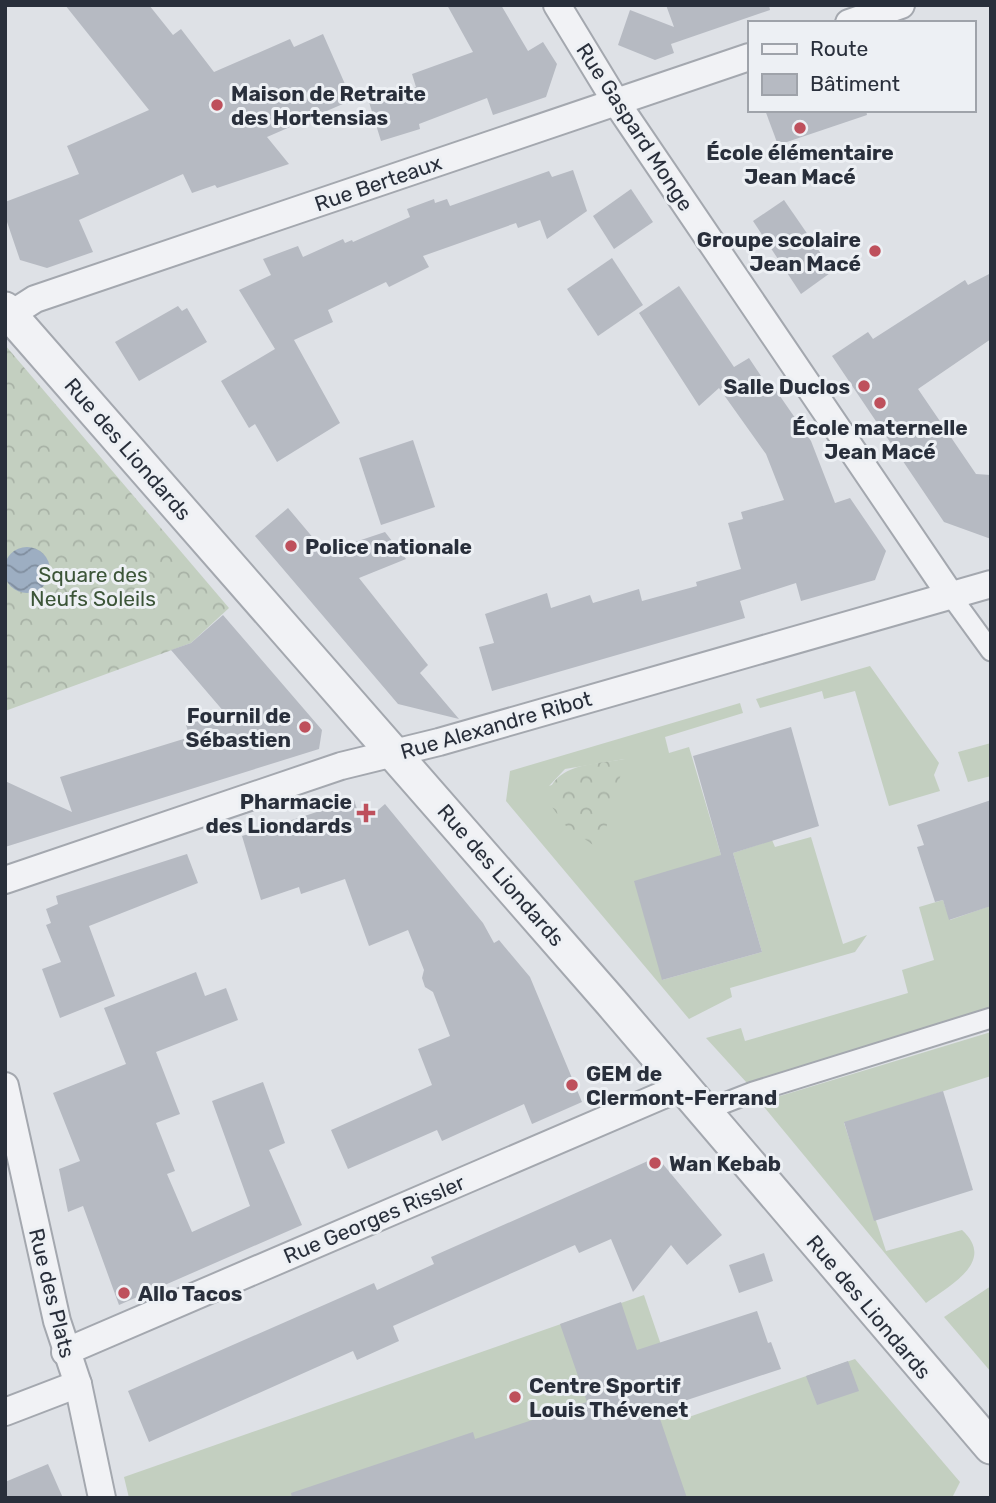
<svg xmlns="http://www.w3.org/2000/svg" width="996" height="1503" font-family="Rubik,sans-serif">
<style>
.grass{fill:#c3cfc0;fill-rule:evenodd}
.forest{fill:url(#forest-crowns)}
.water{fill:url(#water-waves)}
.building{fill:#b6bac2}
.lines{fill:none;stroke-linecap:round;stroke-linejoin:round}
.pedestrian-casing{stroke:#a4a8af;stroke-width:23}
.minor-casing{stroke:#a4a8af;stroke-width:30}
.tertiary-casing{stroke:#a4a8af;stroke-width:37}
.pedestrian{stroke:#f1f2f5;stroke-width:19}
.minor{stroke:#f1f2f5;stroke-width:26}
.tertiary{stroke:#f1f2f5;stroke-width:33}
.poi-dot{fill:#be505c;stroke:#edf0f4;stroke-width:2.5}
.labels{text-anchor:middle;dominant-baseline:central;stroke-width:6;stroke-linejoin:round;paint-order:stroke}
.poi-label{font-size:21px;font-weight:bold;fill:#292f3b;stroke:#edf0f4;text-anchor:start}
.street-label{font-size:21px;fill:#292f3b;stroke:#edf0f4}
.park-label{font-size:21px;fill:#3c5538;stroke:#edf0f4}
</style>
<defs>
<pattern id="forest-crowns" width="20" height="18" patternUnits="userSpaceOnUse" patternTransform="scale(1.75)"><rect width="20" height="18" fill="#c3cfc0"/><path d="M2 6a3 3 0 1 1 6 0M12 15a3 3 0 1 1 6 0" fill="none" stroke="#a8b2a6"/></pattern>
<pattern id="water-waves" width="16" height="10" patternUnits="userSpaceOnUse" patternTransform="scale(1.75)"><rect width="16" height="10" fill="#9daec2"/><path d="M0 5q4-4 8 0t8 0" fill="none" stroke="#808e9f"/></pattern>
</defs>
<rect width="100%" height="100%" fill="#dee1e6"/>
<!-- grass -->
<g class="grass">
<path d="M870 666 939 763 934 775 940 791 889 806 855 691 824 699 822 691 760 708 756 699Z"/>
<path d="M740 703 743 713 665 737 669 753 689 747 721 855 662 980 762 952 733 853 772 840 775 847 811 837 843 944 867 935 855 952 730 988 732 997 689 1019 506 801 510 771ZM625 759 549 786 565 769Z"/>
<path d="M991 743V776L968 782 958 752Z"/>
<path d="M991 897V1008L747 1083 706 1038 741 1028 745 1041 908 993 902 970 934 960 919 907 943 900 950 920 987 907Z"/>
<path d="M991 1032V1076L844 1123 886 1251 962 1230C996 1261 952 1284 926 1303L760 1102Z"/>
<path d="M991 1286V1372L944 1317Z"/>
<path d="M644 1295 686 1418 855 1359 960 1482 952 1498H129L124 1477Z"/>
</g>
<!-- forest -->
<g class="forest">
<path d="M5 345 229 608 191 643 5 711Z"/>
<path d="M625 759 600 850 565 825 547 800C552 762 595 765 625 759Z"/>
</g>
<!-- water -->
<circle class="water" cx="27" cy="570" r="23"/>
<!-- building -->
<g class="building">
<path d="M65 5H149L173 35 181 29 214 72 290 39 294 47 323 34 352 100 267 137 289 164 217 188 215 185 192 193 183 174 79 220 93 252 47 268 20 260 5 216V202L79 174 67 146 149 110Z"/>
<path d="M447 5H501L528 51 543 42 557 64 546 97 493 115 487 98 419 124 420 129 381 141 369 102 416 87 412 74 473 52Z"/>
<path d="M666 5H769L770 10 671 44 674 53 655 60 618 45 630 10 674 27Z"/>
<path d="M765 110H866L867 115 778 145Z"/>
<path d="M573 170 587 211 547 239 540 220 518 228 516 223 423 256 429 267 389 287 386 282 328 310 333 322 294 340 340 423 277 462 255 424 249 428 221 381 275 349 239 290 271 275 263 259 298 246 303 257 343 239 345 243 352 240 353 242 410 217 407 209 434 199 435 203 447 199 450 206 549 171 552 177Z"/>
<path d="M631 189 653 222 614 249 593 216Z"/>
<path d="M784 200 833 271 801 294 753 221Z"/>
<path d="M612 258 643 305 598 336 567 289Z"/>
<path d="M991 273V339L918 389 976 474 991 475V539L944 522 832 356 868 332 873 339 965 280 968 285Z"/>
<path d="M679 286 734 367 749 358 769 388 773 386 811 441 835 503 850 498 876 536 886 551 875 580 801 601 796 583 740 601 745 618 492 691 479 647 494 643 485 614 547 593 551 608 590 595 593 603 639 589 642 601 697 586 696 582 741 569 728 523 743 519 741 512 784 500 766 454 719 388 699 406 639 313Z"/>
<path d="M178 306 182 311 187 308 207 342 139 381 115 342Z"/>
<path d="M413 440 435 507 381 525 359 458Z"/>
<path d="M288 508 325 552 385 532 406 559 359 578 428 665 420 673 459 719 398 704 255 536Z"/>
<path d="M223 615 322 730 319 749 5 847V781L72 812 60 777 190 737 186 725 225 713 171 650 191 643Z"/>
<path d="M791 727 819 826 733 853 762 952 662 980 634 881 721 855 693 756Z"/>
<path d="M354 800 362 824 385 804 483 923 494 943 499 940 530 977 582 1102 532 1124 524 1104 442 1141 437 1130 348 1169 331 1130 432 1085 418 1049 450 1036 433 992 425 987 422 978 424 970 408 930 369 946 345 879 301 894 299 887 261 900 242 836Z"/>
<path d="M991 800V906L949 920 943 900 935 902 917 847 924 845 917 825Z"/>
<path d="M187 854 198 883 89 926 115 996 60 1018 42 969 61 962 46 925 51 923 46 909 58 904 56 896Z"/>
<path d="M196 972 205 996 226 988 238 1020 156 1052 180 1114 156 1123 175 1171 167 1174 192 1232 250 1206 212 1101 263 1082 285 1143 269 1150 302 1225 119 1305 83 1206 68 1212 59 1169 80 1161 53 1093 126 1064 104 1008Z"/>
<path d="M943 1091 973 1190 874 1221 844 1122Z"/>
<path d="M657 1157 722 1235 687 1265 671 1245 633 1292 611 1239 579 1253 575 1245 393 1326 399 1341 357 1360 353 1351 149 1442 128 1391 374 1283 377 1290 434 1264 431 1257Z"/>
<path d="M764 1253 773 1281 739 1293 729 1265Z"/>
<path d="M621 1302 637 1350 757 1311 768 1343 771 1342 781 1369 657 1410 687 1498H292L291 1493 473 1432 475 1439 587 1402 560 1324Z"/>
<path d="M848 1361 859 1391 817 1405 806 1376Z"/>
<path d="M48 1464 63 1498H5V1482Z"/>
</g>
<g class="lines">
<!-- pedestrian casing -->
<g class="pedestrian-casing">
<g id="pedestrian">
<path d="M951 596 991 651"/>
<path d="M704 1111 753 1092 991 1018"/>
</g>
</g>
<!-- minor casing -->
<g class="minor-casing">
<g id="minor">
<path d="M557 5 616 102 951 596"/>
<path d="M849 23 901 5"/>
<path d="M10 315 35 299 749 57"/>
<path d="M5 880 341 766 439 742 991 584"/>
<path d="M5 1086 57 1321 78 1384 102 1498"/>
<path d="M65 1352 684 1086"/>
<path d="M5 1412 78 1384"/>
</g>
</g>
<!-- tertiary casing -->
<g class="tertiary-casing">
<path id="tertiary" d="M5 309 611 1002 991 1447"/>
</g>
<!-- pedestrian -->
<use href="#pedestrian" class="pedestrian"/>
<!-- minor -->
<use href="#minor" class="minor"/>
<!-- tertiary -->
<use href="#tertiary" class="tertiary"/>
</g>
<!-- markers -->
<g class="poi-dot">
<circle cx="217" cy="105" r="7"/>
<circle cx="800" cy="128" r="7"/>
<circle cx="875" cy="251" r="7"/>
<circle cx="864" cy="386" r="7"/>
<circle cx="880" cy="403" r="7"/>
<circle cx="291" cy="546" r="7"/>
<circle cx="305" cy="727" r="7"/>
<path d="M362.5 802.5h7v7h7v7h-7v7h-7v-7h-7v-7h7z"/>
<circle cx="572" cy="1085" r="7"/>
<circle cx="655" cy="1163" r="7"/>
<circle cx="124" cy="1293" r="7"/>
<circle cx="515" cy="1397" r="7"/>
</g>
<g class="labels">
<!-- poi labels -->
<g class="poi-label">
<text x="231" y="93">Maison de Retraite<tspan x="231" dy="24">des Hortensias</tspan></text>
<text x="800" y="152" text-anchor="middle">École élémentaire<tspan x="800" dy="24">Jean Macé</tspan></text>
<text x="861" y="239" text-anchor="end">Groupe scolaire<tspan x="861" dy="24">Jean Macé</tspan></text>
<text x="850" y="386" text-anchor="end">Salle Duclos</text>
<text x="880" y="427" text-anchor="middle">École maternelle<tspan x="880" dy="24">Jean Macé</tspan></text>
<text x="305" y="546">Police nationale</text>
<text x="291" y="715" text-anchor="end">Fournil de<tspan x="291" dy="24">Sébastien</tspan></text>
<text x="352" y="801" text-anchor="end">Pharmacie<tspan x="352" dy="24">des Liondards</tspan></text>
<text x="586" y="1073">GEM de<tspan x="586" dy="24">Clermont-Ferrand</tspan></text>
<text x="669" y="1163">Wan Kebab</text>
<text x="138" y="1293">Allo Tacos</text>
<text x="529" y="1385">Centre Sportif<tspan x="529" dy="24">Louis Thévenet</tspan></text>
</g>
<!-- street labels -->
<g class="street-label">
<text transform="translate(635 127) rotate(57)">Rue Gaspard Monge</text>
<text transform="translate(378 183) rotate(-19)">Rue Berteaux</text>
<text transform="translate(128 449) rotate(49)">Rue des Liondards</text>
<text transform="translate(496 725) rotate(-16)">Rue Alexandre Ribot</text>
<text transform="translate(501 875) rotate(49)">Rue des Liondards</text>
<text transform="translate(374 1219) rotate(-23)">Rue Georges Rissler</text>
<text transform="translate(52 1293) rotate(76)">Rue des Plats</text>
<text transform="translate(869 1307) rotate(50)">Rue des Liondards</text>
</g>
<!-- park labels -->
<g class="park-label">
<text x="93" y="574">Square des<tspan x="93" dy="24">Neufs Soleils</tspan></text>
</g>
</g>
<!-- border -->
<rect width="996" height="1503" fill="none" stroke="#292f3b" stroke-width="14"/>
<!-- legend -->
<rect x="748" y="21" width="228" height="91" fill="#edf0f4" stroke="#9fa3aa" stroke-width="2"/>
<rect x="762" y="44" width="35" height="10" fill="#f1f2f5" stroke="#9fa3aa" stroke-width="2"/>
<text x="810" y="56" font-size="21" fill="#292f3b">Route</text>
<rect x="762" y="74" width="35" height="21" fill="#b6bac2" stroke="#9fa3aa" stroke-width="2"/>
<text x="810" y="91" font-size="21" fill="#292f3b">Bâtiment</text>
</svg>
